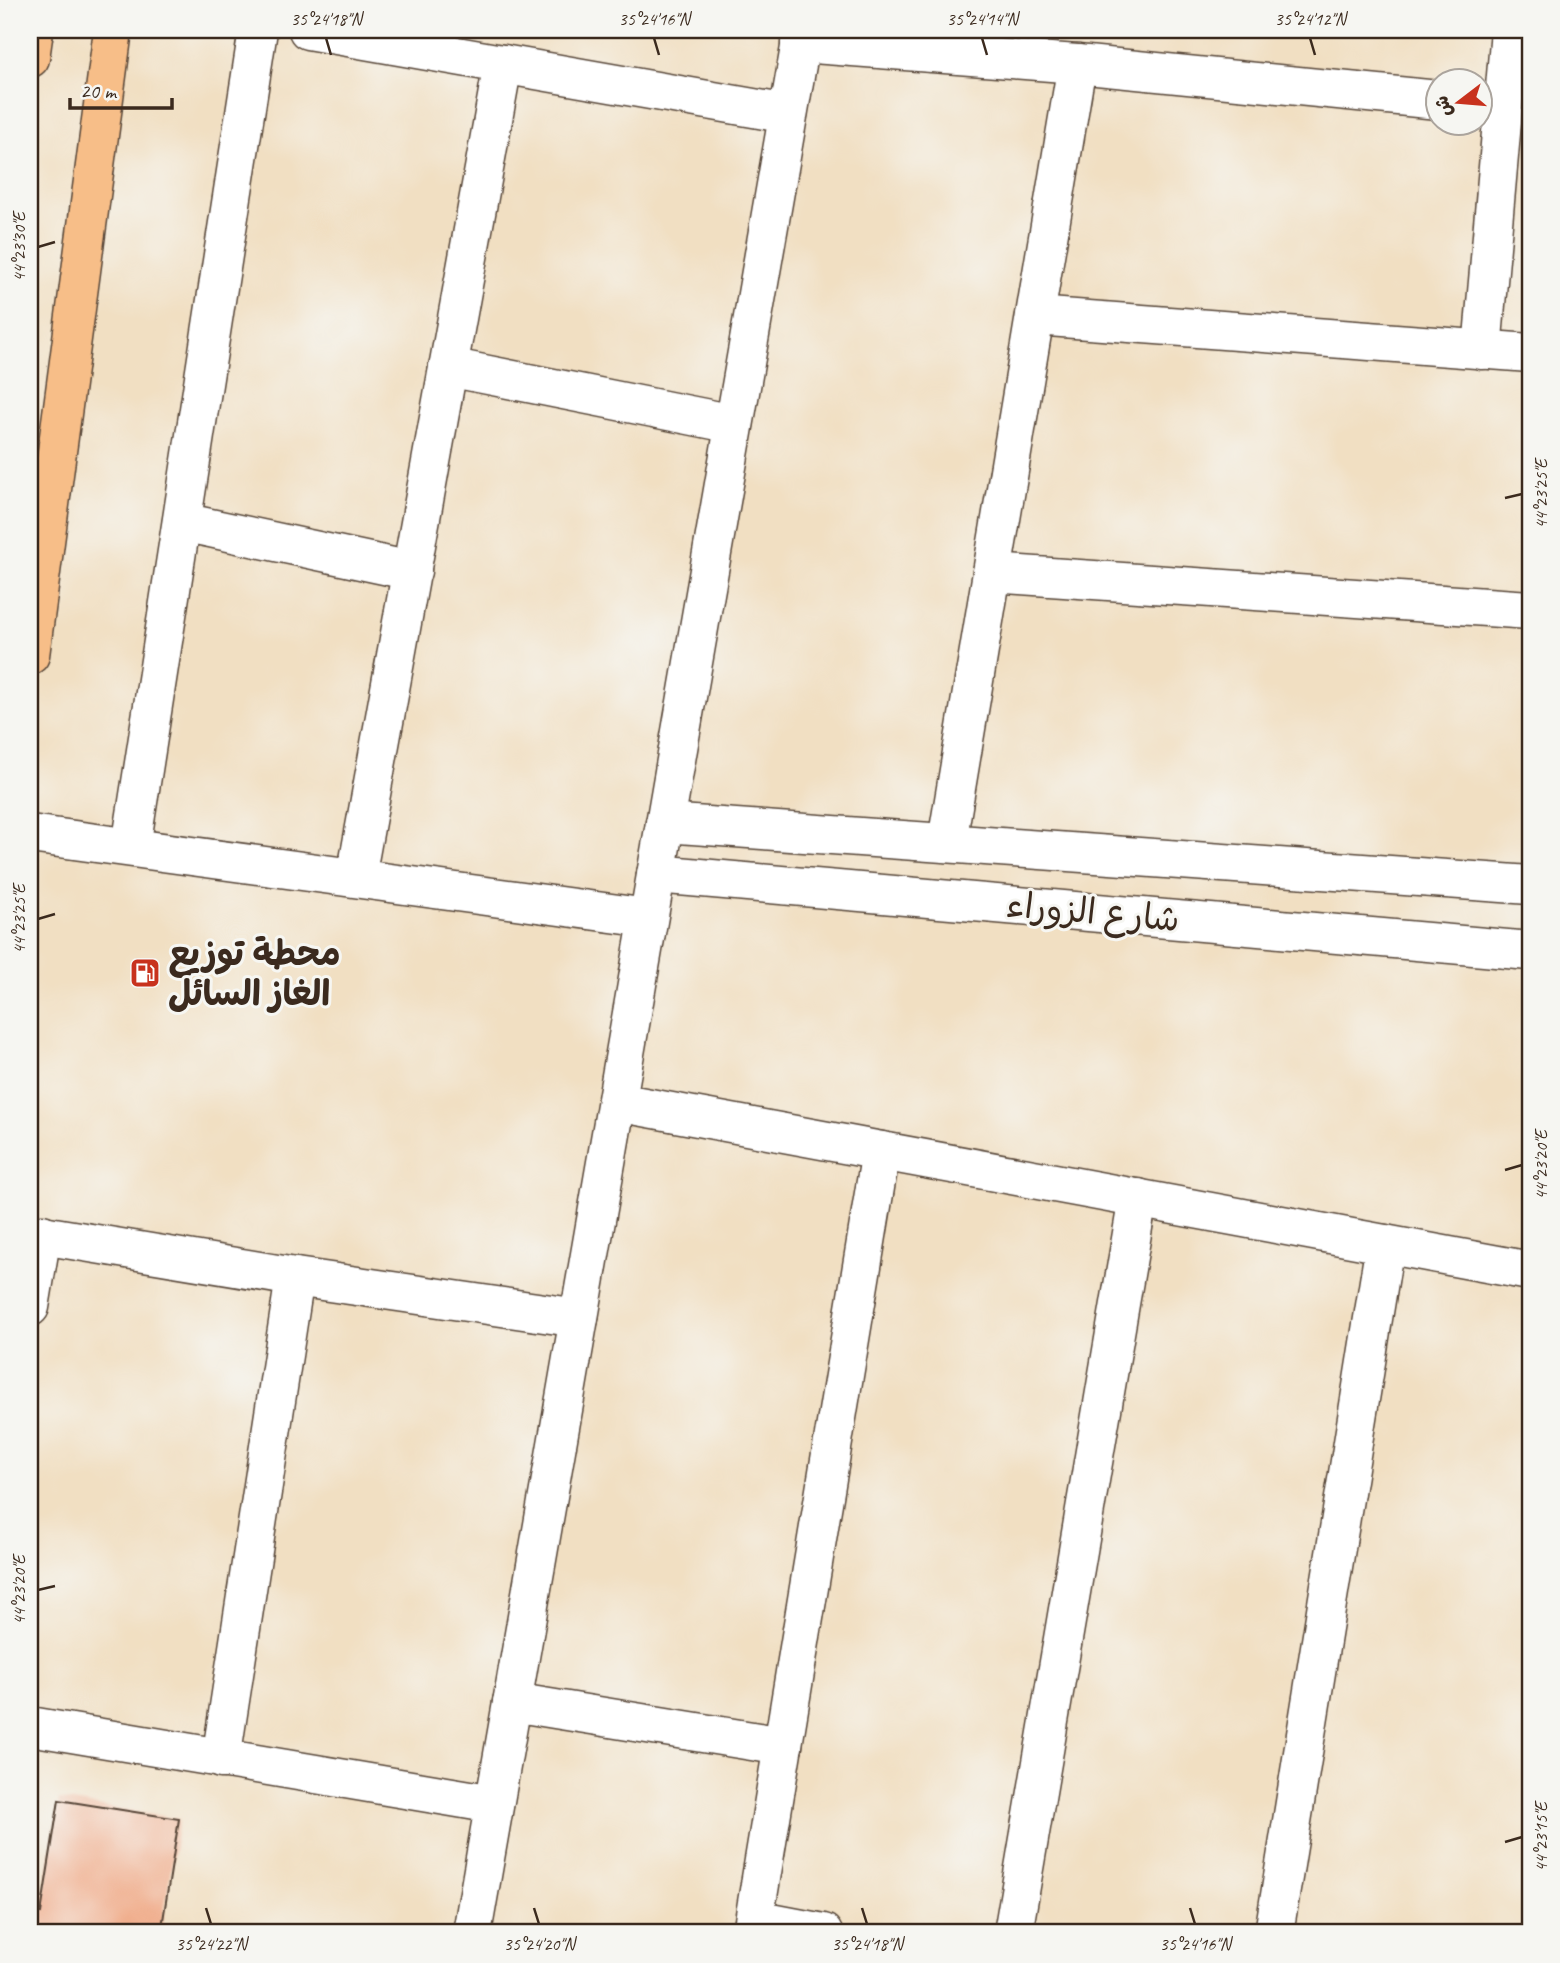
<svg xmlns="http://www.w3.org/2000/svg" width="1560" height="1963" font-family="Caveat,'Playpen Sans Arabic',sans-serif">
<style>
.building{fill:#f0ab89}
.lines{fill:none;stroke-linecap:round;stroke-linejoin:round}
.minor-casing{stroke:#564537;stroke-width:41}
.major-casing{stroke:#564537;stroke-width:41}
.minor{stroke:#fff;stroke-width:38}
.major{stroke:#f7be88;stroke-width:38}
.ticks{fill:none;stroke:#3b2a1e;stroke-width:2.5}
.labels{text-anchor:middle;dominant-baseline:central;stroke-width:6;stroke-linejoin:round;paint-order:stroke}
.street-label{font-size:35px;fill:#3b2a1e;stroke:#f6f6f2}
.poi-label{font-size:35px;font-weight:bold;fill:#3b2a1e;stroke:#f6f6f2;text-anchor:start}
.neatline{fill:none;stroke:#3b2a1e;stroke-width:2.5}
.ticks-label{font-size:18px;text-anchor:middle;fill:#3b2a1e}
</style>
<rect width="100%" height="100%" fill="#f6f6f2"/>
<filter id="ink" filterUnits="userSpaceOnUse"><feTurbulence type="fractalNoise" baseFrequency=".0143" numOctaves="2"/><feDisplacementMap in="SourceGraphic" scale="14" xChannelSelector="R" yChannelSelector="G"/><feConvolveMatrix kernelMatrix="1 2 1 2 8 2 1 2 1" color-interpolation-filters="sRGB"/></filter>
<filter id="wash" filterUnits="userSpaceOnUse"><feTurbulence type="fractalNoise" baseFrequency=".00686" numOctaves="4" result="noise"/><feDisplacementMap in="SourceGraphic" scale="28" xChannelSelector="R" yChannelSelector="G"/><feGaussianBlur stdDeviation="1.57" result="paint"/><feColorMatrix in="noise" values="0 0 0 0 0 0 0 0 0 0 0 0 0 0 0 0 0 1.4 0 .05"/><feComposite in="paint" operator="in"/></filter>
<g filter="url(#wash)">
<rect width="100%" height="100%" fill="#f1dfc2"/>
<g id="blocks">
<!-- building -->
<path class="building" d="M59 1800 179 1819 161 1933H30V1911L41 1913Z"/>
</g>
</g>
<g filter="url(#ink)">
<use href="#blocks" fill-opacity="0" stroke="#564537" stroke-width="2"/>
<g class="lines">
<!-- minor casing -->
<g class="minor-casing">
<g id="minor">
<path d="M308 30 788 114"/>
<path d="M800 43 1077 64 1438 100"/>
<path d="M1035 316 1530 353"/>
<path d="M1482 350 1510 30"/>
<path d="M448 367 734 424"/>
<path d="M182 522 412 571"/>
<path d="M992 573 1530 610"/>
<path d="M665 823 1530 885"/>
<path d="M30 834 648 918"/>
<path d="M947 842 1077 64"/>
<path d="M131 847 258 30"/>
<path d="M656 874 1530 951"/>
<path d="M356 877 503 64"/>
<path d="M617 1102 1530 1271"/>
<path d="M30 1233 295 1277 579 1318"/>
<path d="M30 1307 42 1234"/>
<path d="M512 1702 783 1746"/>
<path d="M30 1726 494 1804"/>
<path d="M221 1759 295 1277"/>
<path d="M755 1920 823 1933"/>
<path d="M472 1933 803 30"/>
<path d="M752 1933 881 1151"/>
<path d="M1013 1933 1138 1198"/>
<path d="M1274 1933 1385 1244"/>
</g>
</g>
<!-- major casing -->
<g class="major-casing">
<g id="major">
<path d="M30 58 34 30"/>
<path d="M30 655 113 30"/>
</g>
</g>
<!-- minor -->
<use href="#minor" class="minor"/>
<!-- major -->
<use href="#major" class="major"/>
</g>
</g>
<!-- ticks -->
<path class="ticks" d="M326 38 331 55M654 38 659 55M982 38 987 55M1310 38 1315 55M38 247 55 242M1505 498 1522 494M38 919 55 914M1505 1170 1522 1165M38 1590 55 1586M1505 1842 1522 1837M206 1908 211 1924M534 1908 539 1924M862 1908 867 1924M1190 1908 1195 1924"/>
<!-- icons -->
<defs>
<g id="fuel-square" transform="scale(1.575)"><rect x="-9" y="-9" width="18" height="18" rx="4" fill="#c8321e" stroke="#f6f6f2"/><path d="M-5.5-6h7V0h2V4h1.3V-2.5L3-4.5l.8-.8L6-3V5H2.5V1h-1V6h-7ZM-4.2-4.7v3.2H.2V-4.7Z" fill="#fff"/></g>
</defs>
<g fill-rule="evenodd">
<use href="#fuel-square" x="145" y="973"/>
</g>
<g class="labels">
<!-- street labels -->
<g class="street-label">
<text transform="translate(1093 912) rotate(5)">شارع الزوراء</text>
</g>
<!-- poi labels -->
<g class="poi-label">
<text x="168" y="953">محطة توزيع<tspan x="168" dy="40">الغاز السائل</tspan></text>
</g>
</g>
<!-- margin -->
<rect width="1560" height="1963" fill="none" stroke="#f6f6f2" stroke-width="77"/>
<!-- north arrow -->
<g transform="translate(1459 102) rotate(254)"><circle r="33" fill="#f6f6f2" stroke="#aba49d" stroke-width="2"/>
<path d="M0-5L12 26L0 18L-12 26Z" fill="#c8321e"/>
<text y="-10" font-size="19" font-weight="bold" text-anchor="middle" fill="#3b2a1e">ش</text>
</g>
<!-- scale -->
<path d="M70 98v10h102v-10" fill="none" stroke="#3b2a1e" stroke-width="3.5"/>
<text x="80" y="98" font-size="21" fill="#3b2a1e" stroke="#f6f6f2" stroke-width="5" paint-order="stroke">20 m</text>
<rect x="38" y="38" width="1484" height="1886" class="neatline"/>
<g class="ticks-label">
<text x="326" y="25">35°24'18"N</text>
<text x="654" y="25">35°24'16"N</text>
<text x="982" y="25">35°24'14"N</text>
<text x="1310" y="25">35°24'12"N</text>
<text transform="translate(19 247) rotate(-90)" y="6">44°23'30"E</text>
<text transform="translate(1541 494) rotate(-90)" y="6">44°23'25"E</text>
<text transform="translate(19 919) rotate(-90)" y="6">44°23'25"E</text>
<text transform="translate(1541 1165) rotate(-90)" y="6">44°23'20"E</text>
<text transform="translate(19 1590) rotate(-90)" y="6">44°23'20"E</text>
<text transform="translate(1541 1837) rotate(-90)" y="6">44°23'15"E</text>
<text x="211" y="1950">35°24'22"N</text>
<text x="539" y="1950">35°24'20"N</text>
<text x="867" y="1950">35°24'18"N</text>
<text x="1195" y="1950">35°24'16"N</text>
</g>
</svg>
